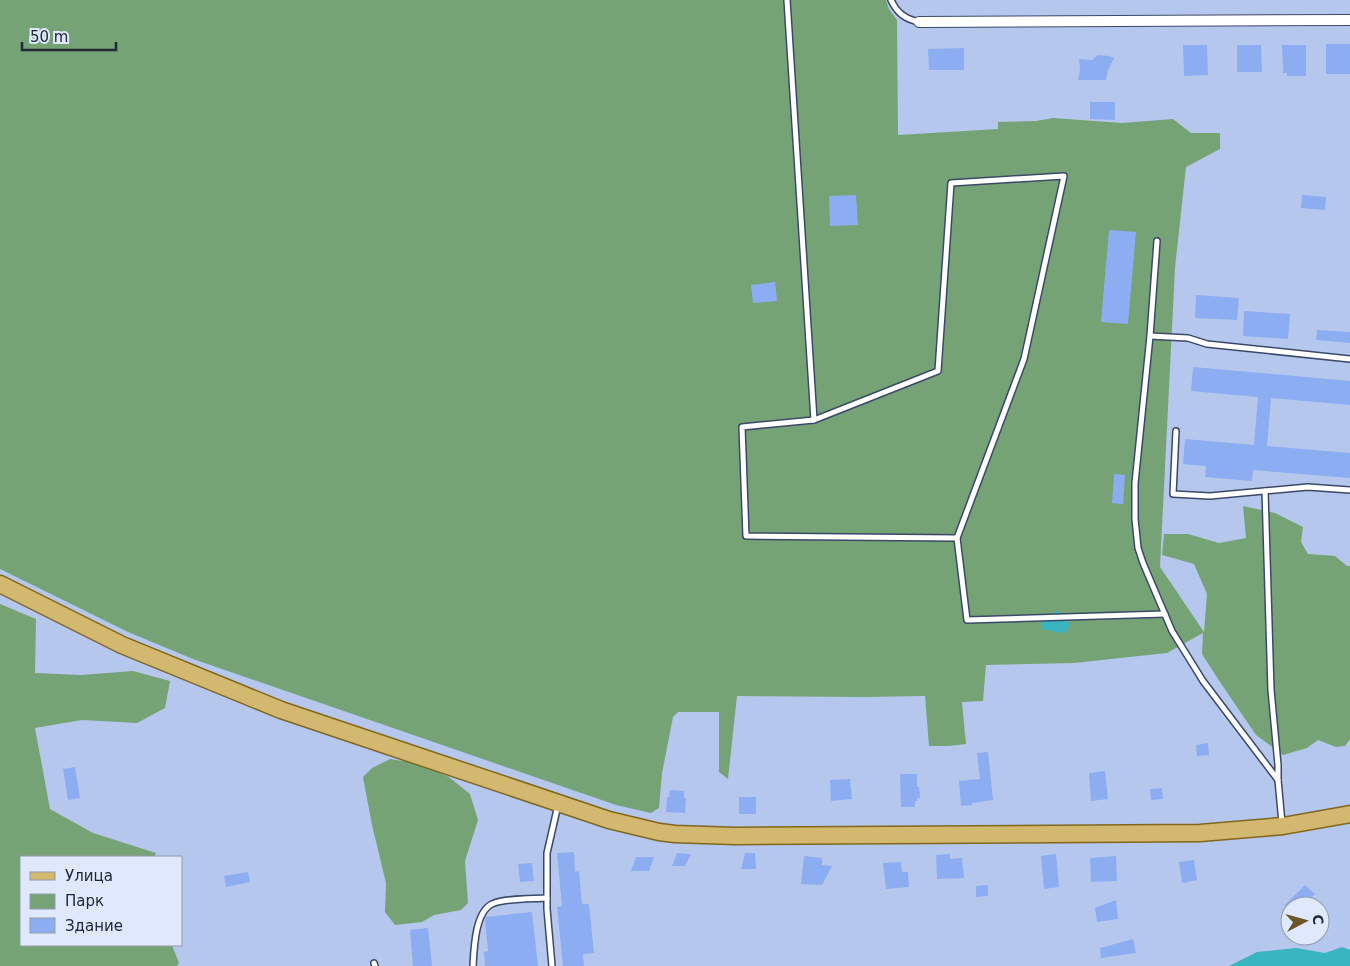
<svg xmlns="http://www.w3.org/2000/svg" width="1350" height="966" font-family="'DejaVu Sans',sans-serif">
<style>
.green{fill:#76a376}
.water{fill:#39b5c1}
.building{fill:#8dadf3}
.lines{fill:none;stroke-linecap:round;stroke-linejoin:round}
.service-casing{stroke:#3b4969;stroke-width:8}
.minor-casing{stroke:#3b4969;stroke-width:12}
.primary-casing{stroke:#81671c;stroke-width:19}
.service{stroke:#fff;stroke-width:5}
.minor{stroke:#fff;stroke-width:10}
.primary{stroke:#d3b86f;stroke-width:16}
</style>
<rect width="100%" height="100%" fill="#b5c7ed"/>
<!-- green -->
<g class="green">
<path d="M0 0H886L889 9 897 20 898 135 998 129V122L1036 121 1053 118 1122 123 1173 119 1191 133H1220V149L1186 167 1175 268 1160 567 1204 632 1207 594 1194 564 1162 555 1164 534H1188L1219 543 1246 538 1243 506 1275 513 1303 527 1301 542 1308 554 1335 556 1347 566H1350V739L1345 746 1336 747 1318 740 1307 748 1283 755 1256 735 1220 682 1202 654 1203 633 1167 653 1074 663 986 665 983 701 962 702 966 744 948 746H929L925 696 865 697 737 696 728 779 719 772V712H678L673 717 662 773 659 808 651 813 616 805 587 795 193 659 128 632 0 569Z"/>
<path d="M0 604 36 619 35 673 81 675 133 671 170 681 165 708 137 723 82 720 35 728 50 809 93 833 156 853 154 857H21V945H172L179 963 177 966H0Z"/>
<path d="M390 759 416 763 449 777 470 794 478 820 465 861 468 903 461 910 434 915 422 922 395 925 385 912 386 883 372 825 363 777 372 768Z"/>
</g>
<!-- water -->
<g class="water">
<path d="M1057 611 1062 613 1070 624C1069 628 1066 632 1062 633L1042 629V618Z"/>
<path d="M1342 947 1350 950V966H1229L1257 952 1296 948 1325 953Z"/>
</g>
<!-- building -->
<g class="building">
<rect x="1326" y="44" width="24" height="30"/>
<path d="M1183 45H1207L1208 75 1184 76Z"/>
<path d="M1237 45H1261L1262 72H1237Z"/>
<path d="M1282 45H1306V76H1287V73H1283Z"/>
<path d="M964 48V70H929L928 49Z"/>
<path d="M1098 55 1109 56 1114 58 1108 70 1106 80H1078L1080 70 1079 59 1092 60Z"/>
<path d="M1090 102H1115V120L1090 119Z"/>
<path d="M856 195 858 225 830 226 829 196Z"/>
<path d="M1302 195 1326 197 1325 210 1301 208Z"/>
<path d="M1109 230 1136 232 1128 324 1101 322Z"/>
<path d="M775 282 777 301 753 303 751 285Z"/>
<path d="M1196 295 1239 298 1237 320 1195 318Z"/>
<path d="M1244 311 1290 314 1288 339 1243 336Z"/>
<path d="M1317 330 1350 332V343L1316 340Z"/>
<path d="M1193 367 1350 381V405L1271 398 1267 446 1350 453V478L1253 470 1252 481 1205 477 1206 466 1183 464 1185 439 1254 445 1258 397 1191 391Z"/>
<path d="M1114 474 1125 475 1123 504 1112 503Z"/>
<path d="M1208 743 1209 755 1197 756 1196 745Z"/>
<path d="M988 752 993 800 972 803V805L961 806 959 781 980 779 977 753Z"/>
<path d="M75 767 80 798 68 800 63 769Z"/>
<path d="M1105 771 1108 799 1091 801 1089 773Z"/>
<path d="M900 774H917V787H919L920 798H917V801H915V807H901Z"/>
<path d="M850 779 852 799 831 801 830 780Z"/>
<path d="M1162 788 1163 799 1151 800 1150 789Z"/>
<path d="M670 790 684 791V798H686L685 813 666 812 667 797H669Z"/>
<rect x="739" y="797" width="17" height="17"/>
<path d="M574 852 575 872 579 871 582 904H589L594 953 583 954 584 966H563L557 907 562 906 557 853Z"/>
<path d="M677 853 691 854 685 866H672Z"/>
<path d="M745 853H755L756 869H741Z"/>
<path d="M950 854V859L962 858 964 878 937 879 936 855Z"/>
<path d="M1056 854 1059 887 1044 889 1041 856Z"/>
<path d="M804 856 822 858V865L832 866 822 885 801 884Z"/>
<path d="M1116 856 1117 881 1091 882 1090 858Z"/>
<path d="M636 857H654L649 871H631Z"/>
<path d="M1194 860 1197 880 1182 883 1179 862Z"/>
<path d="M901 862 902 872H908L909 887 886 889 883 863Z"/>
<path d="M532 863 534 881 520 882 518 864Z"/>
<path d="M248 872 250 882 226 887 224 876Z"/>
<path d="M988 885V896L976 897V886Z"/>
<path d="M1305 885 1315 894 1303 906H1284Z"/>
<path d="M1116 900 1118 919 1097 922 1095 908Z"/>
<path d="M532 912 538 966H485L484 952 488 951 485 919 486 917Z"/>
<path d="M428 928 432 966H413L410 930Z"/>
<path d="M1133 939 1136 953 1101 958 1100 948Z"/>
</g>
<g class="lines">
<!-- service casing -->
<g class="service-casing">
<g id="service">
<path d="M787 0 814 420"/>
<path d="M891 0C897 13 905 19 919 22"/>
<path d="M1064 176 1024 359 957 538 746 536 742 427 814 420 938 371 951 183Z"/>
<path d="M1157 241 1150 336 1135 483V519L1138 548 1143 563 1172 631 1203 681 1278 780 1282 823"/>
<path d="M1150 336 1188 338 1207 344 1350 359"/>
<path d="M1176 431 1173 494 1210 496 1308 487 1350 490"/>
<path d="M1265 491 1271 690 1278 765V780"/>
<path d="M957 538 967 620 1165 614"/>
<path d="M374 963 375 966"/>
<path d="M473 966C474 949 475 912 492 904 505 898 532 899 547 898"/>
<path d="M552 966 547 909V853L558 805"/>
</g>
</g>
<!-- minor casing -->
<g class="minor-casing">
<path id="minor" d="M919 22 1350 20"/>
</g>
<!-- primary casing -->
<g class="primary-casing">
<path id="primary" d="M0 584 122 645 281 710 609 820 659 832 675 834 735 836 1200 833 1283 826 1350 814"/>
</g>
<!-- service -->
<use href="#service" class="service"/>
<!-- minor -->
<use href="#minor" class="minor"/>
<!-- primary -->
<use href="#primary" class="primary"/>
</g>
<!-- legend -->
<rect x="20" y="856" width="162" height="90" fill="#dfe8fc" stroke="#939bac"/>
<rect x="30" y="872" width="25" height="8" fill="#d3b86f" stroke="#939bac"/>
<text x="65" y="881" font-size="15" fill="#202735">Улица</text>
<rect x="30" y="894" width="25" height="15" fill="#76a376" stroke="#939bac"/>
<text x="65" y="906" font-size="15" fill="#202735">Парк</text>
<rect x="30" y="918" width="25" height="15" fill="#8dadf3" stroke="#939bac"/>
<text x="65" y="931" font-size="15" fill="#202735">Здание</text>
<!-- north arrow -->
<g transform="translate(1305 921) rotate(84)"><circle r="24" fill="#dfe8fc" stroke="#939bac"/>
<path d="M0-4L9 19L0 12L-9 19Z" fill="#6c5625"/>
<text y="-8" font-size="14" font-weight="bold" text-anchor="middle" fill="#202735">С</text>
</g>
<!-- scale -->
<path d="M22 42v8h94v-8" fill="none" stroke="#202735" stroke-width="2.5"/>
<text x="30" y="42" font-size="15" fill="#202735" stroke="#dfe8fc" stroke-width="4" paint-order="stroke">50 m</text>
</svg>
